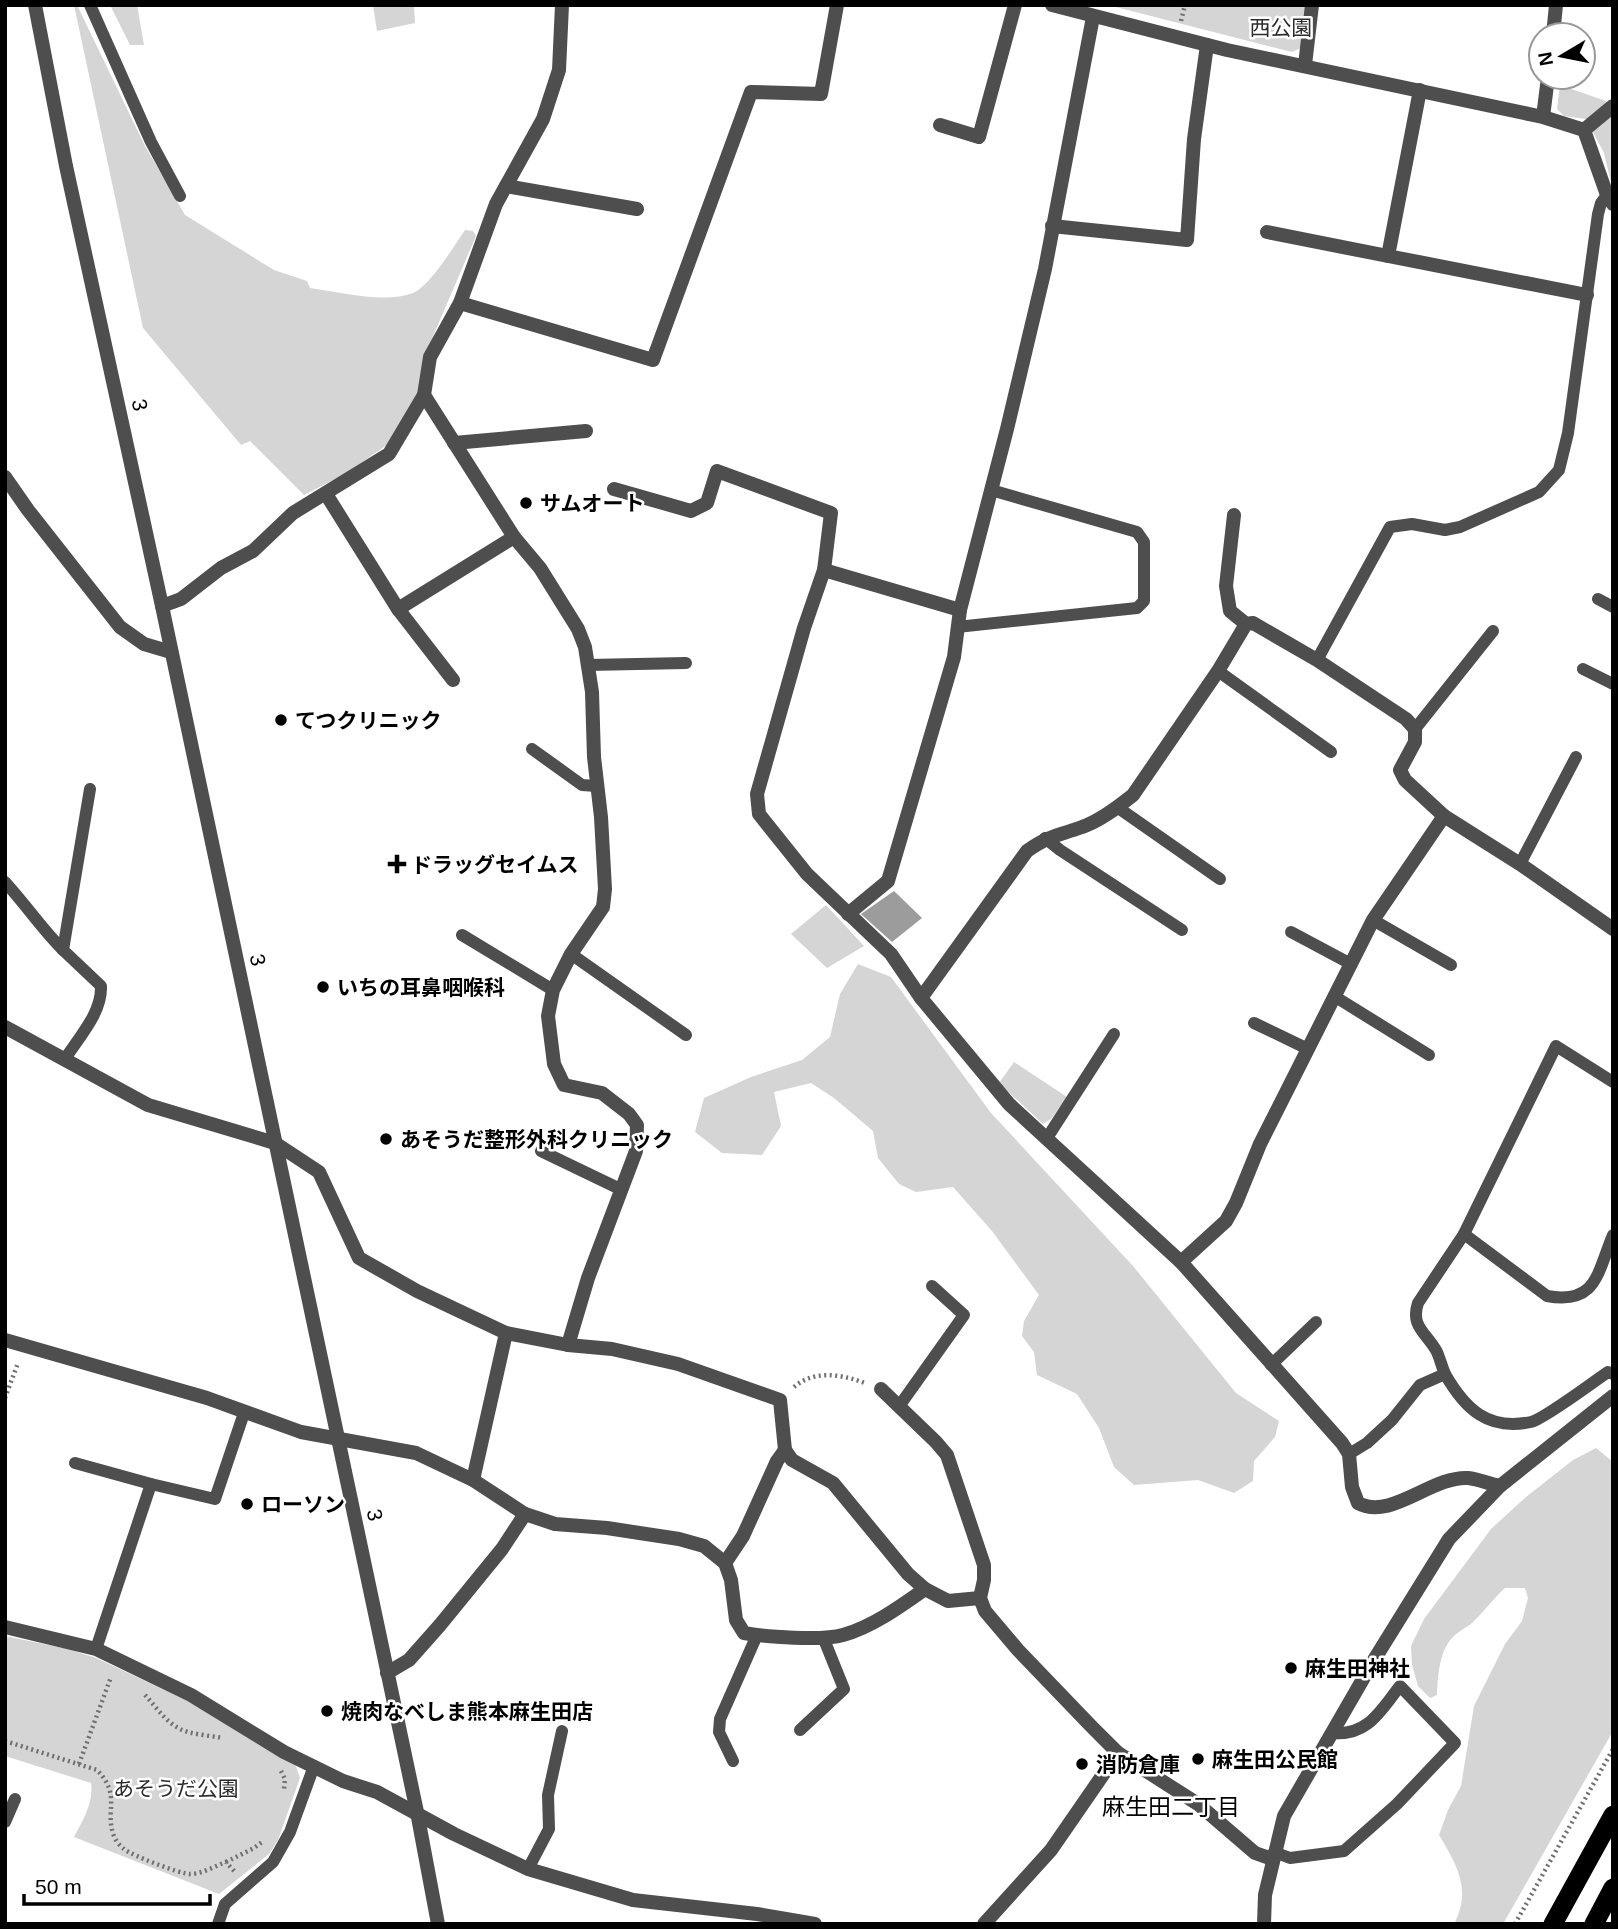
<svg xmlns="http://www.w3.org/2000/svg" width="1618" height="1929" font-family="Arial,'Noto Sans JP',sans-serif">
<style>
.green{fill:#d5d5d5}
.water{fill:#9c9c9c}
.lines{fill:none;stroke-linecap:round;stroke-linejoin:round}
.path{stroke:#707070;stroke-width:4.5;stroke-dasharray:2 3.5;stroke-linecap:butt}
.service{stroke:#4e4e4e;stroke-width:12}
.minor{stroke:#4e4e4e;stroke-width:14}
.tertiary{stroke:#4e4e4e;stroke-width:14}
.trunk{stroke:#000;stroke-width:19}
.poi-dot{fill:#000;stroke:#fff;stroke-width:2.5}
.labels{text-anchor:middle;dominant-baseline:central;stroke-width:5;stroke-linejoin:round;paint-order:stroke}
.park-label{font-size:21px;fill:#2c2c2c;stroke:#fff}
.street-label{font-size:21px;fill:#000;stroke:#fff}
.poi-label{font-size:21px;font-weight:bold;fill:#000;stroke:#fff;text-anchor:start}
.neighbourhood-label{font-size:23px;fill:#000;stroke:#fff}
</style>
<rect width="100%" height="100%" fill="#fff"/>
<!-- green -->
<g class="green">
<path d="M74 5H77L145 146 185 215 274 270 307 281 310 288C340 292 385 304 413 293 430 286 454 246 465 230L473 231 476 236 425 355 418 393 391 442 345 474 304 495 250 441 241 445 143 328Z"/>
<path d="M110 5H137L144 45H130Z"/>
<path d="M373 5H414L415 23 377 31Z"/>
<path d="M1108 5H1307L1301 48 1292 52Z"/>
<path d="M1560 85 1606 101 1608 109H1613V191L1604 153 1586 119 1564 116 1557 109Z"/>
<path d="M826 905 864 946 827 968 791 934Z"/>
<path d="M858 964 891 977 991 1113 1133 1266 1236 1393 1279 1421 1275 1437 1254 1461 1253 1481 1234 1493 1198 1480 1134 1485 1114 1467 1099 1428 1077 1394 1037 1375 1034 1352 1022 1336 1024 1321 1039 1295 992 1231 953 1187 916 1192 899 1184 878 1158 873 1131 834 1098 811 1083 774 1092 781 1126 762 1155 722 1153 695 1132 704 1098 751 1077 802 1060 830 1037 840 994Z"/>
<path d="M1014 1062 1067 1097 1051 1119 1043 1124 999 1083Z"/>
<path d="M1596 1448 1613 1462V1731L1503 1924H1454C1472 1890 1457 1865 1439 1835L1448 1810 1461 1786 1474 1706 1505 1644 1522 1621 1528 1598 1525 1588H1505C1492 1600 1487 1608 1475 1620 1469 1627 1459 1630 1453 1637 1439 1651 1438 1676 1437 1695L1430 1698 1418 1686 1412 1665 1411 1646 1424 1619 1491 1529 1526 1497 1573 1460Z"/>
<path d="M5 1636 68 1649 96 1658 186 1700 295 1764 300 1778 278 1840 269 1854 219 1894 74 1837C83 1820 94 1802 91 1783L5 1756Z"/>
</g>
<!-- water -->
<path class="water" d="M894 891 922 918 892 942 861 914Z"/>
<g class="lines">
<!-- path -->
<g class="path">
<path d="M1181 21 1185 5"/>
<path d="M794 1387C813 1370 841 1374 865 1383"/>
<path d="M5 1398 18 1363"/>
<path d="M145 1695C158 1709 169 1727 188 1732 199 1735 212 1736 223 1738"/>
<path d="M5 1741 97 1770C122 1796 104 1810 114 1836 116 1841 120 1846 124 1849 131 1855 180 1874 190 1874 202 1874 215 1866 226 1862L235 1872"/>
<path d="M79 1764 111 1677"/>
<path d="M281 1771 285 1779 284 1789"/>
<path d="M226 1862 254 1848 262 1842"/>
<path d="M1515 1924 1613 1749"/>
</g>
<!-- service -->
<g class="service">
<path d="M90 5 151 142 180 196"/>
<path d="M1598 599 1613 607"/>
<path d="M957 627 1137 608 1144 601V542L1137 532 991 490"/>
<path d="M1317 660 1390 527 1412 524 1445 530 1460 527 1539 492 1559 470 1568 433 1598 214 1601 203 1607 195"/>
<path d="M588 665 686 663"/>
<path d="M1583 669 1613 684"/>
<path d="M1218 671 1331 752"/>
<path d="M1415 729 1493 631"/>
<path d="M532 749 582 785 596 786"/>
<path d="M1117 807 1220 879"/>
<path d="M1045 838 1060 850 1182 930"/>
<path d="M1520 864 1576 757"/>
<path d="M5 882C26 905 42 929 63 950"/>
<path d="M1373 920 1451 965"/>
<path d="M1291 932 1351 964"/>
<path d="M462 935 553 990"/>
<path d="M571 954 686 1035"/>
<path d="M1334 996 1429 1055"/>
<path d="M1254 1023 1308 1049"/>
<path d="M65 1059C79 1037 102 1013 101 986L63 950 90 789"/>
<path d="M1047 1138 1114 1034"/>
<path d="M541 1151 620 1189"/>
<path d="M1464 1234 1556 1046 1613 1082"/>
<path d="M1271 1365 1316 1322"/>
<path d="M1445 1374C1465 1409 1488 1431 1531 1422 1544 1419 1593 1382 1608 1372L1613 1374"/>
<path d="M900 1405 964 1315 932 1286"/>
<path d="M1349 1454 1367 1443 1392 1420 1420 1385 1445 1374C1442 1367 1440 1359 1437 1352 1427 1333 1410 1327 1418 1303L1464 1234 1547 1296C1597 1305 1597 1273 1613 1235"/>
<path d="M75 1463 151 1484 215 1499 244 1413"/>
<path d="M96 1649 151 1484"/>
<path d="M800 1730 844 1689 823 1637"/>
<path d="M733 1761 719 1732 720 1719 757 1635"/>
<path d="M5 1822 15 1799"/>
<path d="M1274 1852 1290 1858 1344 1851 1397 1804 1455 1743 1400 1686C1381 1710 1368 1736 1333 1733"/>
<path d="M528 1869 549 1829 548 1795 562 1731"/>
<path d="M218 1924 225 1904 273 1862 290 1832 314 1766"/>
</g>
<!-- minor -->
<g class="minor">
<path d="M1052 5 1227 50 1543 117 1584 130 1607 195 1613 204"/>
<path d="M1553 35 1556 5"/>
<path d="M1305 65 1312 5"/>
<path d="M1420 90 1388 256 1587 295"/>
<path d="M1543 117 1548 77"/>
<path d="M940 125 979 137 1015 5"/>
<path d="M1584 130 1613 106"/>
<path d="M506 186 637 209"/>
<path d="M1052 226 1187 240 1194 139 1207 45"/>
<path d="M1267 232 1388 256"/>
<path d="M460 303 653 360 751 92 821 94 837 5"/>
<path d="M424 395 514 537 540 568 578 629 585 647 592 692 594 757 601 817 605 889 603 907 571 954 553 990 548 1016 554 1064 564 1085 602 1093 629 1114 637 1125 636 1151 588 1278 568 1345"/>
<path d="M454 443 586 431"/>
<path d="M5 477 28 510 120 627 144 644 171 652"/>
<path d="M614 489 691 511 707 503 717 471 831 513 824 570"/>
<path d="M326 494 398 609 453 680"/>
<path d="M1234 515 1226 586 1230 611 1246 624"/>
<path d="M162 606 181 599 221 568 253 551 293 513 389 454 424 395 430 357 460 303 496 204 543 119 559 70 562 5"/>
<path d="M398 609 514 537"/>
<path d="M960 610 824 570 804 628 757 794 759 814 807 874 891 954 921 998 1009 1104 1181 1262 1342 1443 1349 1454 1352 1487 1358 1503C1391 1521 1431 1476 1468 1478 1478 1479 1490 1484 1500 1486"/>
<path d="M848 914 888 881 954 657 960 610 1007 429 1045 269 1093 17"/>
<path d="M921 998 1027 851C1050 835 1057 836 1082 827 1100 821 1118 807 1133 795L1218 671 1246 624 1253 623 1317 660 1406 719 1415 729V742L1400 770 1405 780 1444 816"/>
<path d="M5 1027 148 1105 275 1143 319 1172 359 1258 417 1291 506 1333 568 1345 612 1349 678 1364 780 1400 785 1450 792 1460 833 1483 908 1574 925 1589 948 1601 980 1598"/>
<path d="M1181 1262 1226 1221 1236 1203 1260 1144 1373 920 1444 816 1520 864 1613 929"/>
<path d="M5 1340 207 1398 301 1432 416 1453 473 1480 525 1514 555 1524 607 1528 679 1539 704 1546 725 1563 731 1580 736 1620 744 1633C766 1637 822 1641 843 1635 872 1627 901 1606 925 1589"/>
<path d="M881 1389 936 1442 947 1455 984 1565V1580L980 1598 985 1611 1018 1650 1091 1726 1118 1753 1198 1804 1255 1853 1272 1859"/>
<path d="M473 1480 506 1333"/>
<path d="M725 1563 743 1536 777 1461 785 1450"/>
<path d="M5 1627 96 1649 191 1695 284 1752 343 1781 377 1792 454 1834 528 1869 633 1900 757 1914 815 1924"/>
<path d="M387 1673 409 1660 440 1625 502 1549 525 1514"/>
<path d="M984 1924 1051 1850 1118 1753"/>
</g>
<!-- tertiary -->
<g class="tertiary">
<path d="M35 5 66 166 162 606 417 1812 438 1924"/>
<path d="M1264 1924 1265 1895 1284 1816 1374 1660 1449 1539 1500 1486 1613 1396"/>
</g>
<!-- trunk -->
<g class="trunk">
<path d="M1553 1924 1613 1815"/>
<path d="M1594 1924 1613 1888"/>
</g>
</g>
<!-- markers -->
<g class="poi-dot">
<circle cx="526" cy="503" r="7"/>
<circle cx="281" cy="720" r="7"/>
<path d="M393.5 853.5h7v7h7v7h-7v7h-7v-7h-7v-7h7z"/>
<circle cx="323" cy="987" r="7"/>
<circle cx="386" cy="1139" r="7"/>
<circle cx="247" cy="1504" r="7"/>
<circle cx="1291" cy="1668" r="7"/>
<circle cx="327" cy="1711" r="7"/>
<circle cx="1198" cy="1759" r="7"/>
<circle cx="1082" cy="1764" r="7"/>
</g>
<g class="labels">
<!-- park labels -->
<g class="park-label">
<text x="1281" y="27">西公園</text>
<text x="176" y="1788">あそうだ公園</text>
</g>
<!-- street labels -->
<g class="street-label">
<text transform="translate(140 405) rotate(78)">3</text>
<text transform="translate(258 960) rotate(78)">3</text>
<text transform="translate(375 1515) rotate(78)">3</text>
</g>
<!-- poi labels -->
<g class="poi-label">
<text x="540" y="503">サムオート</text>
<text x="295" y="720">てつクリニック</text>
<text x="411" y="864">ドラッグセイムス</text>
<text x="337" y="987">いちの耳鼻咽喉科</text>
<text x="400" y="1139">あそうだ整形外科クリニック</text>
<text x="261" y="1504">ローソン</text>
<text x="1305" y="1668">麻生田神社</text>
<text x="341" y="1711">焼肉なべしま熊本麻生田店</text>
<text x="1212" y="1759">麻生田公民館</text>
<text x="1096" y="1764">消防倉庫</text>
</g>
<!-- neighbourhood labels -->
<g class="neighbourhood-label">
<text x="1171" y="1807">麻生田二丁目</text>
</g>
</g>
<!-- border -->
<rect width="1618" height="1929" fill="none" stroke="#000000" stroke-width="14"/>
<!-- north arrow -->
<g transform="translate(1562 56) rotate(260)"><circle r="33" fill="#ffffff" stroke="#999999" stroke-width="2"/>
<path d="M0-5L12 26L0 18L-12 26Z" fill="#000000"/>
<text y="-10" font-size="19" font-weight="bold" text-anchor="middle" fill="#000000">N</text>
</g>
<!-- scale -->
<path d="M24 1894v10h186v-10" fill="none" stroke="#000000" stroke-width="3.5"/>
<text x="35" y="1894" font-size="21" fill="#000000" stroke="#ffffff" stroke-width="5" paint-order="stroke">50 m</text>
</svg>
